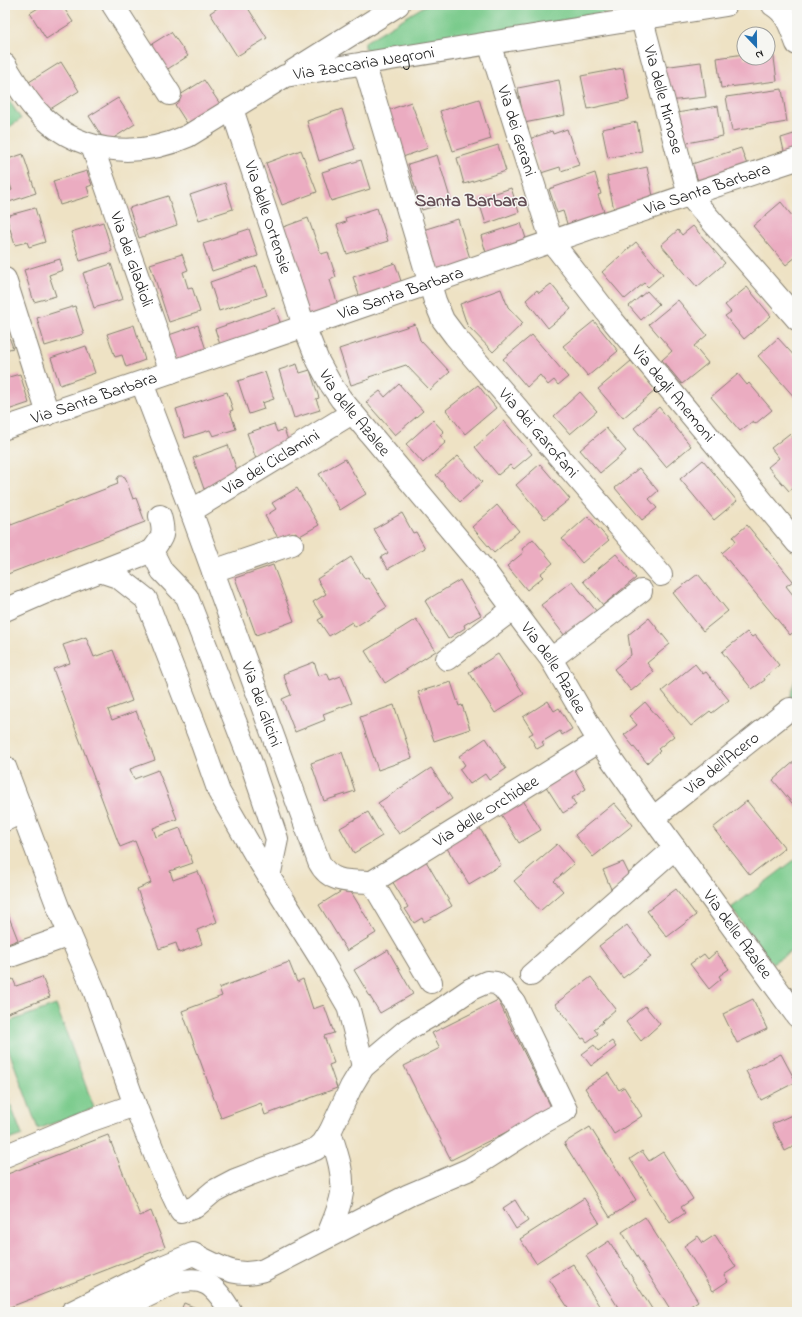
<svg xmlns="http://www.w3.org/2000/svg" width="802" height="1317" font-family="'Indie Flower',sans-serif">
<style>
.green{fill:#7acb8c;stroke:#4b7454}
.building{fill:#ebacc1}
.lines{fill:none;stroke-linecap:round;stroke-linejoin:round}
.minor-casing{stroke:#857f70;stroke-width:24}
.minor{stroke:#fff;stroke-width:22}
.labels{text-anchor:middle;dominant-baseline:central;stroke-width:3;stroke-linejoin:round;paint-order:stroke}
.street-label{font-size:17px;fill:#1c1c1c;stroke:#f6f6f2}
.neighbourhood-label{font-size:18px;font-weight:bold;fill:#644e56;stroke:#f6f6f2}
</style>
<rect width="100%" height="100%" fill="#f6f6f2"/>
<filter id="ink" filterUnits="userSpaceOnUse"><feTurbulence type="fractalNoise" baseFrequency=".025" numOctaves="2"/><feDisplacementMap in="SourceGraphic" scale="8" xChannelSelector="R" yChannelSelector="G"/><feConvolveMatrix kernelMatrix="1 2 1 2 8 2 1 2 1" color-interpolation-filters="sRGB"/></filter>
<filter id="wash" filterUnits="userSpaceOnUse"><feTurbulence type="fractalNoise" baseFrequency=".012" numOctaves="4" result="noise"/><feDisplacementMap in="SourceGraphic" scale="16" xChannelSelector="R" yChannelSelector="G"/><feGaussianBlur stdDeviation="0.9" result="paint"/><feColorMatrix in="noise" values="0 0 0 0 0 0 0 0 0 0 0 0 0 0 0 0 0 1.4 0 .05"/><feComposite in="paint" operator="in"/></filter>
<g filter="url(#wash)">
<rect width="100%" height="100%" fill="#eee2c4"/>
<!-- green -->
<g class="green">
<path d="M426 5H618L614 12 370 53 365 49V42Z"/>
<path d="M5 94 21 119 5 130Z"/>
<path d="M797 672V712L789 702Z"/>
<path d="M797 858V948L772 963 731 908Z"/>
<path d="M56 1005 94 1108 38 1129 5 1040V1023Z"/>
<path d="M5 1090 22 1135 5 1141Z"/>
</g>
<g id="blocks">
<!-- building -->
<g class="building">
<path d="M43 5H62L73 22 46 39 30 13Z"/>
<path d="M222 5H246L267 38 237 56 210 13Z"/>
<path d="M171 32 188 56 163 72 147 47Z"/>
<path d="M773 50 777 81 721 88 717 58 744 54V58H768V51Z"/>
<path d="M61 62 79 91 47 111 29 82Z"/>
<path d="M701 62 706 97 668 101 663 67Z"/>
<path d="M623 68 629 100 588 109 581 76Z"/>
<path d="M204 80 220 104 188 125 172 100Z"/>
<path d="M559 80 565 115 524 123 518 88Z"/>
<path d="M782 89 787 122 732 131 726 97Z"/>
<path d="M118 98 135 124 106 143 89 116Z"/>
<path d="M479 99 491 139 453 151 440 111Z"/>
<path d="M411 102 428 148 400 158 383 112Z"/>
<path d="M718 106 723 136 682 144 677 113Z"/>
<path d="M342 109 355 149 319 161 307 121Z"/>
<path d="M637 122 642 151 608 158 602 129Z"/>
<path d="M567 129 579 165 561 171 560 167 541 173 529 139 552 131 553 134Z"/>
<path d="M797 133V158L782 163 778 153 784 151 781 138Z"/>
<path d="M498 145 506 171 464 184 457 158Z"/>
<path d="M741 148 750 173 701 189 692 164Z"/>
<path d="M301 150 317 192 282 205 266 163Z"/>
<path d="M23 154 36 193 9 202 6 192 12 190 5 170V160Z"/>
<path d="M437 155 451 201 422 210 408 164Z"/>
<path d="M361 160 370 189 331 201 322 172Z"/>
<path d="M647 167 654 201 614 210 607 176Z"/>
<path d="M87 171 92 185 87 187 90 196 60 205 53 181Z"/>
<path d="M595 173 601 194 598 195 606 217 569 230 563 211 557 213 549 189Z"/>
<path d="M225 183 233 209 199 220 190 195Z"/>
<path d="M511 188 519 212 486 224 478 199Z"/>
<path d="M168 196 177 225 139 238 129 208Z"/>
<path d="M781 202 797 222V256L786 265 753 226Z"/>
<path d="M35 208 45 242 29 247 27 242 15 245 6 216Z"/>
<path d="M377 208 388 241 347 254 337 225 346 222 345 218Z"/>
<path d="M308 218 321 254 328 252 336 277 330 280 339 308 308 319 278 229Z"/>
<path d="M458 219 472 265 437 276 423 230Z"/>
<path d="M103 222 112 251 80 261 71 232Z"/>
<path d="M521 223 528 245 488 259 481 236Z"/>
<path d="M693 226 725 263 697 287 661 245 678 230 682 235Z"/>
<path d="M249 229 258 256 212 271 203 244Z"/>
<path d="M636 242 663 274 648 287 644 283 625 299 602 272Z"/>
<path d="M182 254 188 270 183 272 188 288 192 287 200 312 169 322 150 264Z"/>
<path d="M60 259 63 270 49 275 56 296 34 302 24 270Z"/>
<path d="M395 263 403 287 361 301 353 277Z"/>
<path d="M111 264 123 299 94 308 83 273Z"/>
<path d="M257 266 267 295 219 311 210 282Z"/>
<path d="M551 284 571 309 548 328 526 300 537 290 539 293Z"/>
<path d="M747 287 771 316 744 339 725 316 731 312 725 305Z"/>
<path d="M501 289 508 307 523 323 493 352 467 325 460 304Z"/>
<path d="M647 291 659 304 641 320 629 306Z"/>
<path d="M678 300 707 335 694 346 708 363 682 384 662 360 672 351 649 324Z"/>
<path d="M75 306 84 334 45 346 37 318Z"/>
<path d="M275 308 283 330 222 351 215 329Z"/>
<path d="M594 321 618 351 588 376 563 346Z"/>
<path d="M415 324 420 340 450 372 430 390 406 365 369 377 370 379 351 385 339 349Z"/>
<path d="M134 325 145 360 126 367 122 355 115 357 107 334Z"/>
<path d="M198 325 208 356 177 367 166 336Z"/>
<path d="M5 326 13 348 5 350Z"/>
<path d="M532 335 568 377 558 385 554 380 548 385 540 375 527 387 503 359Z"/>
<path d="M778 338 797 359V398L796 399 758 356Z"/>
<path d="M86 346 95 373 60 385 51 358Z"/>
<path d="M631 361 656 390 623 418 598 389Z"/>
<path d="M297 364 300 373 310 370 319 398 316 399 320 410 294 418 279 370Z"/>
<path d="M265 372 274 399 262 403 264 409 249 414 238 381Z"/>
<path d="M20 374 29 403 5 411V378Z"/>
<path d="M738 374 747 385 749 383 772 410 755 424 753 421 740 431 711 397Z"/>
<path d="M399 384 423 411 395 435 366 402 380 391 385 397Z"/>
<path d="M478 385 496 408 465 434 446 410Z"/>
<path d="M227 392 233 410 230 411 236 429 213 436 210 430 185 438 176 409Z"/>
<path d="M580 392 597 411 570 434 554 416Z"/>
<path d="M659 407 691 446 666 467 634 428Z"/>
<path d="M433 420 444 432 440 435 446 442 423 463 406 444Z"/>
<path d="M504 421 532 454 514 469 510 465 498 475 475 447Z"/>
<path d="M274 424 277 432 284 429 290 446 257 462 247 433Z"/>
<path d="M606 428 626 451 600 473 580 450Z"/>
<path d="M789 434 797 443V485L789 491 768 467 779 458 771 448Z"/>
<path d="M228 445 239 476 204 489 193 458Z"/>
<path d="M458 456 482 482 460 502 436 475Z"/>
<path d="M345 459 366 494 340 510 319 474Z"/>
<path d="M703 460 737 501 714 520 680 479Z"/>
<path d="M540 464 570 499 545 519 516 485Z"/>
<path d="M639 468 658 491 649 499 657 508 642 520 615 488Z"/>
<path d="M119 476H122L125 477 133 499 136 498 145 522 5 575V519L8 520 11 525 118 484 117 479Z"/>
<path d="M297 488 319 525 298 537 296 532 280 541 265 516 276 509 272 503Z"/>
<path d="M497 505 519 531 494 553 472 527Z"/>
<path d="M402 513 413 533 416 532 425 548 388 569 381 557 388 553 374 529Z"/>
<path d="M588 516 609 540 582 563 562 539Z"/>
<path d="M747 525 793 581 786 586 797 600V629L790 635 722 553 736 541 733 537Z"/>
<path d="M533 539 553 563 540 574 543 577 527 590 507 566 524 552 522 549Z"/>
<path d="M616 554 636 578 603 605 583 581Z"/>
<path d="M351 557 365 579 368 577 387 607 355 627 352 622 329 636 318 620 323 617 313 602 326 594 317 579Z"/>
<path d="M273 565 294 621 256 635 235 578Z"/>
<path d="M698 574 728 611 703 631 673 593Z"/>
<path d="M460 580 481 615 464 625 465 628 448 639 425 601Z"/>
<path d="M572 581 597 612 565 636 541 605Z"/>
<path d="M649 618 670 644 647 663 654 672 631 691 614 669 631 655 628 635Z"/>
<path d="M416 619 436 651 385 683 365 651Z"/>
<path d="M747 632 752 637 755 635 779 665 764 678 765 680 752 689 722 652Z"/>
<path d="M86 637 94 657 113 650 132 701 108 710 112 720 136 711 155 760 130 769 134 779 158 770 177 819 153 828 156 837 180 828 193 863 170 871 173 880 198 871 217 922 197 930 202 944 179 953 176 943 159 949 137 889 151 883 135 841 120 847 53 669 70 663 63 645Z"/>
<path d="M498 654 524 694 495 713 469 672Z"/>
<path d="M314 662 319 676 327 673 330 680 341 676 352 703 323 714 325 720 295 732 282 699 291 695 283 674Z"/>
<path d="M695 664 703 674 706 672 729 700 712 713 710 711 691 726 662 691Z"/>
<path d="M451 682 459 706 462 705 470 729 434 741 418 692Z"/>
<path d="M548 701 554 711 559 708 572 729 562 735 560 731 542 742 544 745 537 749 529 735 533 733 523 717Z"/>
<path d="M645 702 674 736 658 749 660 751 647 763 624 735 637 725 629 716Z"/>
<path d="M394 705 412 758 378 770 360 717Z"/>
<path d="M486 738 506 769 489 780 485 774 470 784 459 769 465 765 459 756Z"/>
<path d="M342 752 355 791 324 801 311 763Z"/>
<path d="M797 759V809L773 780Z"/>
<path d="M573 767 586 789 572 798 576 805 563 813 545 785Z"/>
<path d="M431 768 452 799 399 834 378 803Z"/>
<path d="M521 797 541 830 519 843 499 811Z"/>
<path d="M747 801 785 848 750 875 713 828Z"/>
<path d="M614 803 633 825 593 857 575 835Z"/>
<path d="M368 812 382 836 354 853 340 828Z"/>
<path d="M478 825 501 865 469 884 445 845Z"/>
<path d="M557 844 574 864 554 881 563 891 540 911 514 881Z"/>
<path d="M423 856 452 906 424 922 422 918 414 923 405 909 408 907 389 876Z"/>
<path d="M623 862 632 880 611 889 603 870Z"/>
<path d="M348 887 376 933 347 951 319 905Z"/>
<path d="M676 889 696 915 667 937 647 911Z"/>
<path d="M5 907 18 940 5 945Z"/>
<path d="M627 925 651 957 623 978 599 946Z"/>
<path d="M388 950 413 994 380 1013 354 970Z"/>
<path d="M716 952 729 969 719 976 721 979 709 989 690 964 704 954 708 959Z"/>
<path d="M289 962 297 982 303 979 313 1009 324 1005 334 1033 324 1036 334 1063 329 1065 337 1088 265 1115 261 1103 221 1118 182 1011 222 996 219 988Z"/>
<path d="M42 977 50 997 5 1014V982L13 979 16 986Z"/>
<path d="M591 977 616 1009 602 1021 603 1022 594 1029 598 1034 587 1042 584 1038 582 1039 555 1004Z"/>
<path d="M753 999 767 1029 737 1043 723 1014Z"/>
<path d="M498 1000 552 1109 451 1160 404 1066 440 1048 432 1033Z"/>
<path d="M645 1006 660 1024 641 1041 626 1022Z"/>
<path d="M612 1041 616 1047 591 1066 582 1054 594 1045 598 1051Z"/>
<path d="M781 1054 796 1082 761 1100 746 1071Z"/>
<path d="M608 1073 619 1090 624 1087 642 1116 614 1134 585 1088Z"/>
<path d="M792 1115 797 1125V1145L785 1151 772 1124Z"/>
<path d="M590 1127 636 1200 610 1217 564 1143Z"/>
<path d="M108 1135 140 1216 151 1211 165 1247 5 1309V1175Z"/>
<path d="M642 1151 649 1161 663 1152 693 1199 681 1207 685 1213 670 1223 630 1159Z"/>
<path d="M584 1198 599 1222 536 1263 520 1239Z"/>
<path d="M515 1200 528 1221 516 1229 503 1208Z"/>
<path d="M645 1217 698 1301 681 1312H672L622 1232Z"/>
<path d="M715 1235 736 1267 724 1275 728 1281 713 1291 684 1246 698 1236 703 1243Z"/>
<path d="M609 1241 654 1312H621L586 1256Z"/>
<path d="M573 1264 603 1312H571L549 1279Z"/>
<path d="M184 1303 206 1312H180Z"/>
</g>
</g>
</g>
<g filter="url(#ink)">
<use href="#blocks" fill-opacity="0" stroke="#857f70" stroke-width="1"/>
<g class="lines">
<!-- minor casing -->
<g class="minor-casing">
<g id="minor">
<path d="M113 5 170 94"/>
<path id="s1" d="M638 5 689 195 797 319"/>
<path d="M773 5C788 14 791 29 797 44"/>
<path id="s2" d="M489 43 552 242 614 322 797 543"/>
<path id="s3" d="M364 63 435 301 443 320 455 336 661 575"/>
<path id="s4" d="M5 65C14 80 23 95 34 108 75 154 134 160 188 136L285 76 726 5"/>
<path d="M293 71 398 5"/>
<path id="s5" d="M232 109 304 326 318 361 330 383 341 399 485 571 534 637 551 659 591 728 607 753 653 818 797 1016"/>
<path id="s6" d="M92 146 171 372"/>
<path d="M5 279 48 414"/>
<path id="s7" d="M142 383 191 511 319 862C330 884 351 881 372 882L431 982"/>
<path id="s8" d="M5 428C269 340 532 246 797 159"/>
<path id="s9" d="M191 511 352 413"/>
<path d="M152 551 162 571 187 597 249 757 277 839 269 877"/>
<path d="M100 571 118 577 146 599 200 738 219 792 256 856 322 961 348 1006 359 1049 363 1067"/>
<path d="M213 571 292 544"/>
<path d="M5 610 44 593 152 551C163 537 165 534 160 516"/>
<path d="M447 659 513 609"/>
<path d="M551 659 641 591"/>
<path d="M5 767 22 812"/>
<path id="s10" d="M653 818 790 709"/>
<path d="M5 820 22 812 58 907 70 935"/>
<path id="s11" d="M372 882 599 741"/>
<path d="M5 958 70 935 94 990 135 1105"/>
<path d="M531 975 675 848"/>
<path d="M5 1156 86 1122 135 1105C149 1141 163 1177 181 1212L195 1207 214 1191 235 1180 316 1149 323 1143 330 1132"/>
<path d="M72 1312 162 1267 193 1254C219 1266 235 1279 264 1270L409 1195 470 1169 542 1123 566 1110 514 1002 503 988 496 983 487 982 471 989 436 1013 408 1029 363 1067 351 1087 330 1132C336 1151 344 1172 342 1193 340 1208 332 1224 327 1237"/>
<path d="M114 1312 172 1284C204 1273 215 1286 231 1312"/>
</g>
</g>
<!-- minor -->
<use href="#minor" class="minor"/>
</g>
</g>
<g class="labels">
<!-- street labels -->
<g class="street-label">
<text stroke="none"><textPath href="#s4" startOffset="414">Via Zaccaria Negroni</textPath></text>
<text stroke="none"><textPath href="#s1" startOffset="98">Via delle Mimose</textPath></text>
<text stroke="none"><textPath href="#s2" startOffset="92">Via dei Gerani</textPath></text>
<text stroke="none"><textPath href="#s8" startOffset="742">Via Santa Barbara</textPath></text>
<text stroke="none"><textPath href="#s5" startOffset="114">Via delle Ortensie</textPath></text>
<text stroke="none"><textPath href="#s6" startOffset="120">Via dei Gladioli</textPath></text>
<text stroke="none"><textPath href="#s8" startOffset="418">Via Santa Barbara</textPath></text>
<text stroke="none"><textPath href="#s2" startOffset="403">Via degli Anemoni</textPath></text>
<text stroke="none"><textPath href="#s8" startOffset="94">Via Santa Barbara</textPath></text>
<text stroke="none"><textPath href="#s5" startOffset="330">Via delle Azalee</textPath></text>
<text stroke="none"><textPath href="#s3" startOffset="417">Via dei Garofani</textPath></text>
<text stroke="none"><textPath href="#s9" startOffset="94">Via dei Ciclamini</textPath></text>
<text stroke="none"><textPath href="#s5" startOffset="654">Via delle Azalee</textPath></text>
<text stroke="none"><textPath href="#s7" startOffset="343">Via dei Glicini</textPath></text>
<text stroke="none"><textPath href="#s10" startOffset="88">Via dell'Acero</textPath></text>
<text stroke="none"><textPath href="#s11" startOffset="134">Via delle Orchidee</textPath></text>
<text stroke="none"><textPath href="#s5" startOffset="978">Via delle Azalee</textPath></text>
</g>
<!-- neighbourhood labels -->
<g class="neighbourhood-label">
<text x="471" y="202">Santa Barbara</text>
</g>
</g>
<!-- margin -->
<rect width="802" height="1317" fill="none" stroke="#f6f6f2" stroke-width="20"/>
<!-- north arrow -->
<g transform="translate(756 46) rotate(158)"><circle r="19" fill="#f6f6f2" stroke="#9f9f9c"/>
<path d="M0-3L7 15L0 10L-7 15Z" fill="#1f6fb2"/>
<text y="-6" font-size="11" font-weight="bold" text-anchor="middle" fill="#1c1c1c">N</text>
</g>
</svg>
